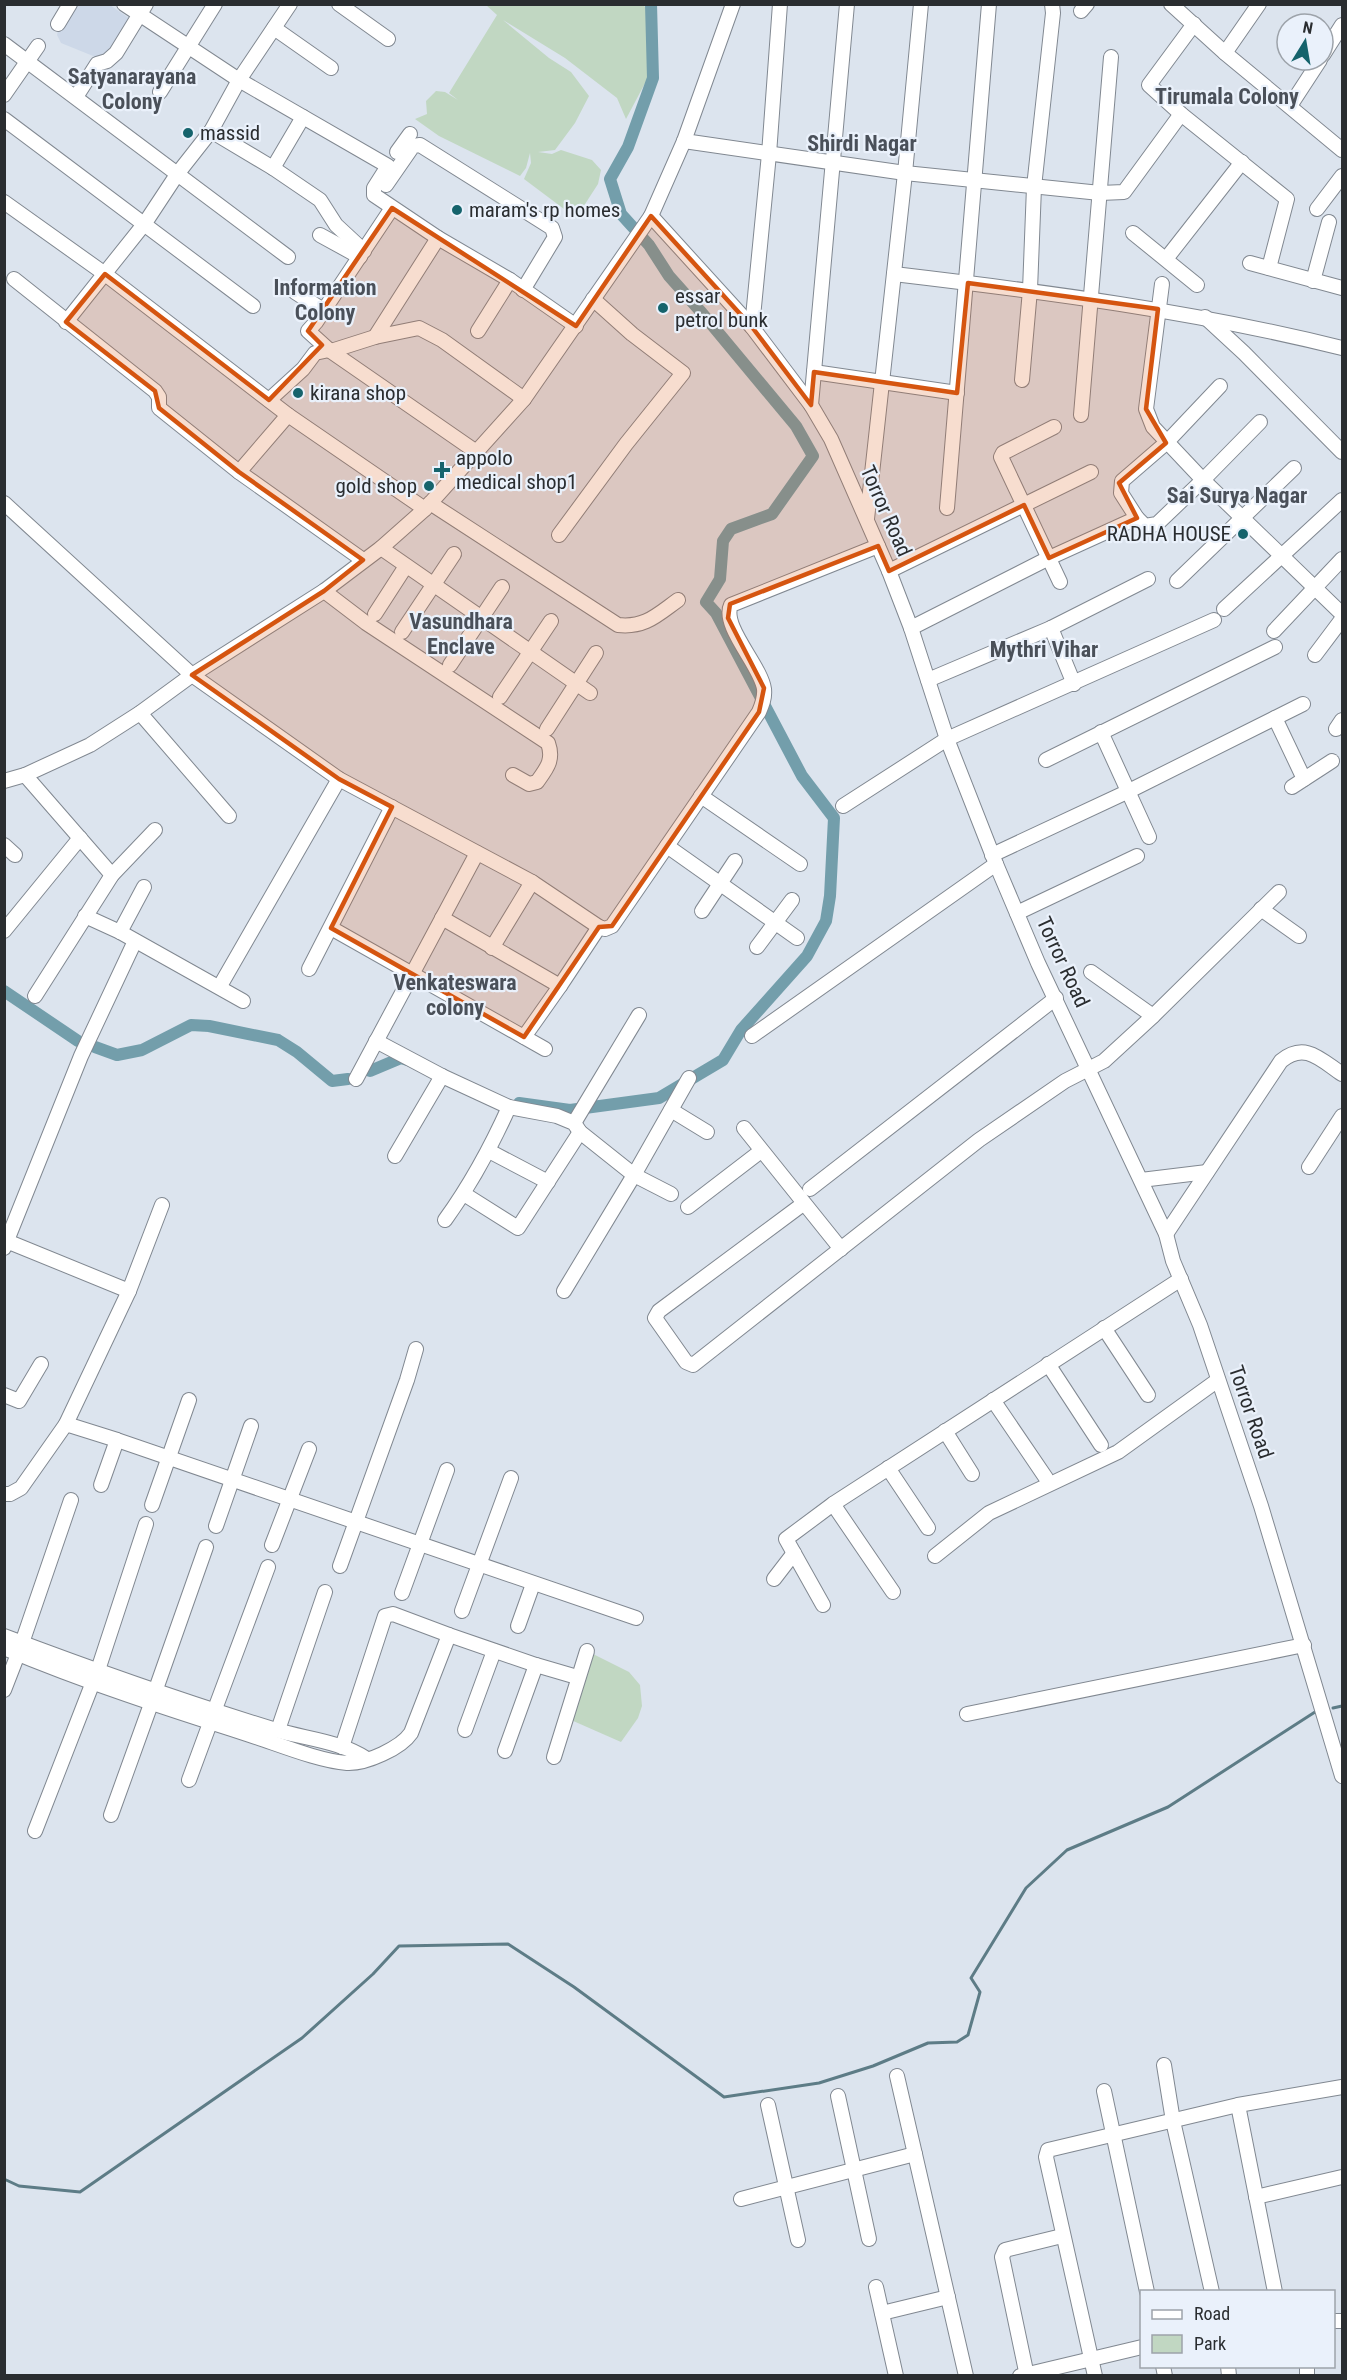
<svg xmlns="http://www.w3.org/2000/svg" width="1347" height="2380" font-family="'Roboto Condensed',sans-serif">
<style>
.built{fill:#cdd8e8}
.green{fill:#c1d7c2}
.lines{fill:none;stroke-linecap:round;stroke-linejoin:round}
.stream{stroke:#5d7c86;stroke-width:3}
.canal{stroke:#739eab;stroke-width:12}
.minor-casing{stroke:#818891;stroke-width:16}
.minor{stroke:#fff;stroke-width:14}
.marked{fill:#d55510;fill-opacity:0.2;stroke:#d55510;stroke-width:4.5;stroke-linejoin:round}
.poi-dot{fill:#15636c;stroke:#eaf1fb;stroke-width:2}
.labels{text-anchor:middle;dominant-baseline:central;stroke-width:4.5;stroke-linejoin:round;paint-order:stroke}
.poi-label{font-size:21px;fill:#2a2d30;stroke:#eaf1fb;text-anchor:start}
.street-label{font-size:21px;fill:#2a2d30;stroke:#eaf1fb}
.neighbourhood-label{font-size:22px;font-weight:bold;fill:#4a5059;stroke:#eaf1fb}
</style>
<rect width="100%" height="100%" fill="#dce4ee"/>
<!-- built -->
<path class="built" d="M73 5H110L133 21 107 57 98 58 61 43 57 35 59 27Z"/>
<!-- green -->
<g class="green">
<path d="M639 4 648 8 652 70 626 119 617 98 565 58 503 20 549 58 571 72 589 96 575 123 555 150 538 152 552 154 561 150 592 160 601 170 598 184 576 218 524 179 531 163 530 153 526 168 520 176 439 136 415 119 427 114 426 101 436 91 445 92 458 100 449 93 497 15 486 5Z"/>
<path d="M591 1653 629 1672 640 1685 642 1706 638 1718 621 1742 571 1720Z"/>
</g>
<g class="lines">
<!-- stream -->
<g class="stream">
<path d="M1333 1708 1342 1706"/>
<path d="M4 2179 19 2186 80 2192 302 2038 373 1974 399 1946 508 1944 574 1987 724 2097 819 2083 873 2066 928 2043 957 2042 968 2035 980 1992 971 1978 1026 1888 1067 1850 1168 1807 1315 1712"/>
</g>
<!-- canal -->
<g class="canal">
<path d="M4 991 78 1041"/>
<path d="M95 1047 117 1055 142 1050 191 1025 209 1026 278 1040 297 1052 332 1081 348 1079"/>
<path d="M370 1071 401 1058 411 1061"/>
<path d="M519 1103 570 1110 659 1098 723 1060 741 1030 807 956 826 921 830 896 834 818 802 776 716 613 706 602 720 579 723 541 731 529 772 514 813 456 796 426 702 313 669 276 649 245 621 214 610 179 628 147 653 78 651 4"/>
</g>
<!-- minor casing -->
<g class="minor-casing">
<g id="minor">
<path d="M124 4 239 80 388 166 374 188V195L438 238"/>
<path d="M339 4 388 39"/>
<path d="M1171 4 1225 53 1342 150"/>
<path d="M1081 11 1087 4"/>
<path d="M58 24 70 4"/>
<path d="M1194 24 1149 85 1181 114 1287 199 1269 268"/>
<path d="M274 28 331 68"/>
<path d="M4 44 288 257"/>
<path d="M1225 53 1259 4"/>
<path d="M1323 55 1342 25"/>
<path d="M160 92 215 4"/>
<path d="M4 95 38 46"/>
<path d="M76 97 97 64 107 61 116 53 146 4"/>
<path d="M1290 106 1320 60"/>
<path d="M4 119 253 306"/>
<path d="M211 131 273 168 320 200 336 225 364 251"/>
<path d="M684 141 905 173 1100 193 1124 192 1181 114"/>
<path d="M397 152 410 134"/>
<path d="M273 168 303 117"/>
<path d="M386 185 413 146 420 145 552 228 555 237 523 290"/>
<path d="M4 202 105 274 288 415 425 509"/>
<path d="M392 208 316 322 308 331 329 350 475 451"/>
<path d="M1317 209 1342 176"/>
<path d="M651 216 752 327 811 405 831 439 889 571 911 628 947 739 996 864 1038 963 1166 1234 1173 1261 1200 1325 1261 1506 1342 1776"/>
<path d="M1133 233 1197 285"/>
<path d="M320 235 360 257"/>
<path d="M1166 259 1242 162"/>
<path d="M1250 263 1342 288"/>
<path d="M894 274C1046 292 1193 311 1342 348"/>
<path d="M14 279 155 391 159 397V408L239 472"/>
<path d="M1313 281 1329 222"/>
<path d="M1162 284 1146 409 1153 427 1203 480 1260 422"/>
<path d="M295 292 323 310"/>
<path d="M1205 317 1244 353 1342 452"/>
<path d="M66 322 145 223 178 173 211 131 239 80 290 4"/>
<path d="M752 327 769 154 780 4"/>
<path d="M478 331 510 280"/>
<path d="M375 337 438 238 510 280 576 326"/>
<path d="M331 351 375 337 419 328 442 340 524 399"/>
<path d="M814 372 957 393"/>
<path d="M1022 380 1030 290 1034 187 1053 13 1052 4"/>
<path d="M269 400 303 369 315 353 329 350"/>
<path d="M811 405 847 4"/>
<path d="M288 415 239 472 363 560"/>
<path d="M1081 415 1111 57"/>
<path d="M1054 427 1003 453 1001 457 1060 582"/>
<path d="M4 503 192 675 339 779 532 882 599 927 605 929 612 926 759 712C762 705 765 698 764 689 761 666 721 626 731 605L878 546"/>
<path d="M430 503 618 625C645 628 657 615 678 600"/>
<path d="M947 508C962 340 974 172 989 4"/>
<path d="M1137 518 1121 493 1122 481 1166 443 1220 386"/>
<path d="M867 519 905 173 921 4"/>
<path d="M559 535 626 444 683 373 632 334 593 299"/>
<path d="M381 548 590 693"/>
<path d="M889 571 1091 472"/>
<path d="M1177 581 1294 468"/>
<path d="M324 591 366 623 548 743C554 760 547 768 537 782L529 784 513 775"/>
<path d="M1224 609 1342 500"/>
<path d="M375 614 406 566"/>
<path d="M911 628 1049 558 1137 518 1145 526 1157 524 1203 480 1342 614"/>
<path d="M1051 628 1074 684"/>
<path d="M1274 631 1342 559"/>
<path d="M402 632 454 554"/>
<path d="M1315 655 1342 619"/>
<path d="M450 665 502 587"/>
<path d="M928 680 1051 628 1148 579"/>
<path d="M500 697 551 621"/>
<path d="M140 713 229 816"/>
<path d="M1275 718 1304 779"/>
<path d="M547 729 596 653"/>
<path d="M1336 729 1342 720"/>
<path d="M1101 732 1149 837"/>
<path d="M1046 760 1275 647"/>
<path d="M25 775 112 875"/>
<path d="M4 781 25 775 90 745 140 713 192 675 324 591 381 548 425 509 524 399 651 216 684 141 733 4"/>
<path d="M1292 787 1332 761"/>
<path d="M701 796 800 864"/>
<path d="M843 806 947 739 1214 620"/>
<path d="M4 845 15 855"/>
<path d="M667 846 797 938"/>
<path d="M992 855 1129 791 1303 704"/>
<path d="M1261 909 1299 936"/>
<path d="M702 911 735 861"/>
<path d="M1017 913 1137 856"/>
<path d="M85 916 120 932 243 1001"/>
<path d="M442 918 560 986 524 1037"/>
<path d="M331 928 545 1049"/>
<path d="M4 931 80 838"/>
<path d="M120 932 144 887"/>
<path d="M757 947 792 900"/>
<path d="M492 948 532 882"/>
<path d="M309 969 392 807"/>
<path d="M1091 972 1153 1016"/>
<path d="M220 986 339 779"/>
<path d="M560 986 599 927"/>
<path d="M35 996 112 875 155 830"/>
<path d="M752 1036 996 864"/>
<path d="M376 1041 442 1076 509 1107 557 1116 574 1123 580 1132 634 1175 671 1194"/>
<path d="M356 1079 477 853"/>
<path d="M671 1110 707 1132"/>
<path d="M574 1123 639 1015"/>
<path d="M744 1128 841 1249"/>
<path d="M489 1151 548 1182"/>
<path d="M395 1156 442 1076"/>
<path d="M1309 1167 1342 1116"/>
<path d="M1141 1180 1207 1172"/>
<path d="M810 1189 1056 998"/>
<path d="M464 1194 518 1228 580 1132"/>
<path d="M803 1204 659 1311 655 1318 686 1362 693 1365 979 1140 1065 1081 1104 1061 1153 1016 1279 892"/>
<path d="M688 1207 761 1151"/>
<path d="M445 1220C471 1184 491 1147 509 1107"/>
<path d="M1166 1234 1281 1061C1305 1041 1321 1060 1342 1074"/>
<path d="M4 1240 129 1291"/>
<path d="M4 1248 81 1056 135 941"/>
<path d="M564 1291 634 1175 689 1078"/>
<path d="M1104 1328 1148 1395"/>
<path d="M1048 1364 1101 1445"/>
<path d="M4 1395 19 1401 41 1364"/>
<path d="M993 1400 1046 1478"/>
<path d="M66 1424 129 1291 162 1205"/>
<path d="M945 1431 972 1474"/>
<path d="M888 1468 928 1528"/>
<path d="M101 1485 117 1440"/>
<path d="M4 1494H10L21 1488 66 1424 117 1440 636 1618"/>
<path d="M833 1504 893 1592"/>
<path d="M152 1505 189 1400"/>
<path d="M216 1526 251 1426"/>
<path d="M272 1545 309 1449"/>
<path d="M935 1556 989 1513 1118 1452 1218 1380"/>
<path d="M340 1566 407 1380 416 1349"/>
<path d="M774 1579 794 1553"/>
<path d="M402 1593 447 1470"/>
<path d="M823 1605 786 1539 833 1504 1181 1279"/>
<path d="M462 1611 511 1478"/>
<path d="M518 1626 533 1584"/>
<path d="M4 1636C94 1670 185 1702 276 1730 306 1739 340 1741 367 1759"/>
<path d="M22 1643 71 1500"/>
<path d="M4 1648C85 1682 168 1709 250 1735 278 1744 319 1761 347 1763 366 1764 401 1748 411 1733L449 1635 536 1665 577 1677"/>
<path d="M98 1670 146 1524"/>
<path d="M156 1689 206 1547"/>
<path d="M4 1690 18 1654"/>
<path d="M215 1709 268 1567"/>
<path d="M967 1714 1304 1645"/>
<path d="M278 1730 325 1592"/>
<path d="M465 1730 494 1651"/>
<path d="M342 1747 385 1616 393 1614 449 1635"/>
<path d="M505 1751 536 1665"/>
<path d="M554 1757 587 1651"/>
<path d="M189 1780 210 1723"/>
<path d="M111 1815 151 1704"/>
<path d="M35 1831 93 1682"/>
<path d="M1164 2065 1173 2121 1212 2292"/>
<path d="M897 2076 966 2376"/>
<path d="M1104 2091 1147 2292"/>
<path d="M838 2096 869 2239"/>
<path d="M768 2105 798 2240"/>
<path d="M1238 2105 1275 2292"/>
<path d="M1256 2197 1342 2177"/>
<path d="M741 2199 915 2154"/>
<path d="M876 2287 896 2376"/>
<path d="M882 2313 948 2297"/>
<path d="M1334 2321H1342"/>
<path d="M1163 2366 1165 2376"/>
<path d="M1228 2366 1229 2376"/>
<path d="M1020 2376 1142 2347"/>
<path d="M1027 2376 1002 2257 1005 2250 1062 2236"/>
<path d="M1095 2376 1046 2157 1048 2150 1238 2105 1342 2087"/>
<path d="M1307 2376V2366"/>
</g>
</g>
<!-- minor -->
<use href="#minor" class="minor"/>
</g>
<!-- marked area -->
<path class="marked" d="M392 208 576 326 651 216 752 327 811 405 814 372 957 393 968 283 1158 309 1146 409 1166 443 1119 483 1137 518 1049 558 1024 505 889 571 878 546 730 604 728 618 764 688 759 712 612 926 599 927 524 1037 331 928 392 807 339 779 192 675 324 591 363 560 239 472 159 408 155 391 66 322 105 274 269 400 322 345 308 331Z"/>
<!-- markers -->
<g class="poi-dot">
<circle cx="188" cy="133" r="6"/>
<circle cx="457" cy="210" r="6"/>
<circle cx="663" cy="308" r="6"/>
<circle cx="298" cy="393" r="6"/>
<path d="M439 461h6v6h6v6h-6v6h-6v-6h-6v-6h6z"/>
<circle cx="429" cy="486" r="6"/>
<circle cx="1243" cy="534" r="6"/>
</g>
<g class="labels">
<!-- poi labels -->
<g class="poi-label">
<text x="200" y="133">massid</text>
<text x="469" y="210">maram's rp homes</text>
<text x="675" y="296">essar<tspan x="675" dy="24">petrol bunk</tspan></text>
<text x="310" y="393">kirana shop</text>
<text x="456" y="458">appolo<tspan x="456" dy="24">medical shop1</tspan></text>
<text x="417" y="486" text-anchor="end">gold shop</text>
<text x="1231" y="534" text-anchor="end">RADHA HOUSE</text>
</g>
<!-- street labels -->
<g class="street-label">
<text transform="translate(886 511) rotate(66)">Torror Road</text>
<text transform="translate(1063 962) rotate(65)">Torror Road</text>
<text transform="translate(1251 1412) rotate(71)">Torror Road</text>
</g>
<!-- neighbourhood labels -->
<g class="neighbourhood-label">
<text x="132" y="76">Satyanarayana<tspan x="132" dy="25">Colony</tspan></text>
<text x="1227" y="96">Tirumala Colony</text>
<text x="862" y="143">Shirdi Nagar</text>
<text x="325" y="287">Information<tspan x="325" dy="25">Colony</tspan></text>
<text x="1237" y="495">Sai Surya Nagar</text>
<text x="461" y="621">Vasundhara<tspan x="461" dy="25">Enclave</tspan></text>
<text x="1044" y="649">Mythri Vihar</text>
<text x="455" y="982">Venkateswara<tspan x="455" dy="25">colony</tspan></text>
</g>
</g>
<!-- border -->
<rect width="1347" height="2380" fill="none" stroke="#2a2d30" stroke-width="12"/>
<!-- legend -->
<rect x="1140" y="2290" width="195" height="78" fill="#eaf1fb" stroke="#9da3aa" stroke-width="1.5"/>
<rect x="1152" y="2310" width="30" height="9" fill="#ffffff" stroke="#9da3aa" stroke-width="1.5"/>
<text x="1194" y="2320" font-size="18" fill="#2a2d30">Road</text>
<rect x="1152" y="2335" width="30" height="18" fill="#c1d7c2" stroke="#9da3aa" stroke-width="1.5"/>
<text x="1194" y="2350" font-size="18" fill="#2a2d30">Park</text>
<!-- north arrow -->
<g transform="translate(1305 42) rotate(11)"><circle r="28" fill="#eaf1fb" stroke="#9da3aa" stroke-width="1.5"/>
<path d="M0-4.5L10 22L0 15L-10 22Z" fill="#15636c"/>
<text y="-9" font-size="16" font-weight="bold" text-anchor="middle" fill="#2a2d30">N</text>
</g>
</svg>
